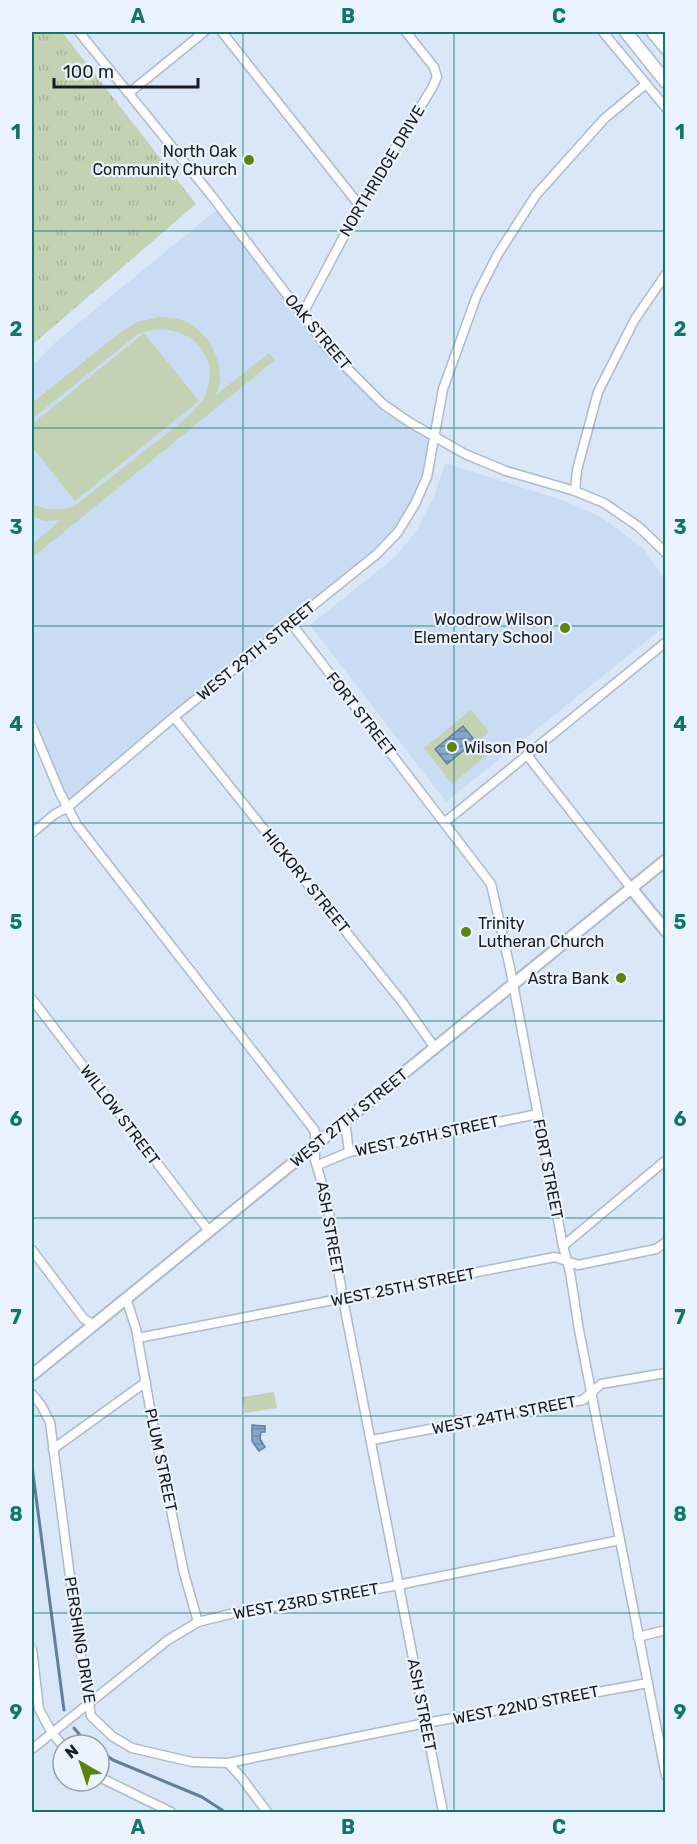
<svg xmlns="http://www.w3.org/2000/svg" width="697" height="1844" font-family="Rubik,sans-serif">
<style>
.built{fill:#c9dcf3}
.grass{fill:url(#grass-tufts)}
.pitch{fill:#c4d2b4}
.water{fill:url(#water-rules);stroke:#657d9a;stroke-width:1.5}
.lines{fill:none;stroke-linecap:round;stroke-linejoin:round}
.stream{stroke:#657d9a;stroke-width:3}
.minor-casing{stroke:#acbaca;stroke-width:11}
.tertiary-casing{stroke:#acbaca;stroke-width:14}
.secondary-casing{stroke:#acbaca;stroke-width:14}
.primary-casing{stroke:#acbaca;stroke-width:15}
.minor{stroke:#fff;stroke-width:8}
.tertiary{stroke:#fff;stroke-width:10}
.secondary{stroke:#fff;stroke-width:10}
.primary{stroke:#fff;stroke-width:12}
.grid{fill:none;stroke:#0f766e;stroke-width:1.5;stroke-opacity:0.55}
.poi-dot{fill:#5b840b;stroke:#ebf4fe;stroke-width:2}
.labels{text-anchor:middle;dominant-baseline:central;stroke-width:4.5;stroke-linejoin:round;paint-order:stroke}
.poi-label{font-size:16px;fill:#171c22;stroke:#ebf4fe;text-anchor:end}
.street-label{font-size:16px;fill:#171c22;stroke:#ebf4fe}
.neatline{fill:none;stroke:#0f766e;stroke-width:2}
.grid-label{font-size:20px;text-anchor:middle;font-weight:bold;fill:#0f766e}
</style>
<defs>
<pattern id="grass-tufts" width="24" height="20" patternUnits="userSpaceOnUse" patternTransform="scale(1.5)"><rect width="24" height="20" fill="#c4d2b4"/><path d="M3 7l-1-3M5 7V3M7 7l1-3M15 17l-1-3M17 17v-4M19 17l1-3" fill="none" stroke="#a8b49a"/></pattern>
<pattern id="water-rules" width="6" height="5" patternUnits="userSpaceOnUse" patternTransform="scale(1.5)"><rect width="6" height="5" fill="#86a7cd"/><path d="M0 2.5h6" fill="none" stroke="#6d87a6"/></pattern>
</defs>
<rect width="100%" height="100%" fill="#d9e7f9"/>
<!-- built -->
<g class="built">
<path d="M220 207 329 350 367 387 434 437 427 477 398 532 68 807 32 726V366L59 339Z"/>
<path d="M445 463 565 501 601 517 644 549 665 580V626L446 802 310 625 395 557 417 530 434 496Z"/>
</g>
<!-- grass -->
<path class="grass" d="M32 32H62L196 204 32 345Z"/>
<!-- pitch -->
<g class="pitch">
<path d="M159 317C165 318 172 318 178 319 204 325 222 356 220 381 219 386 217 391 216 395L269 353 275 360 32 558V544L61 520 45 521 32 516V504C47 511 57 511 73 507L189 416C195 409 203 403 206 394 223 348 179 318 138 334L32 419V403L118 334 137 322Z"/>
<path d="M144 333 199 401 75 501 32 447V424Z"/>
<path d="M471 710 489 732 476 743 486 756 452 784 424 748Z"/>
<path d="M274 1392 277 1408 245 1413 242 1397Z"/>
</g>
<!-- water -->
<g class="water">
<path d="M463 726 475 741 447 764 435 749Z"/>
<path d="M252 1425 265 1426V1432H261L260 1439 265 1447 259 1451 252 1441Z"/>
</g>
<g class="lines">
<!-- stream -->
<g class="stream">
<path d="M32 1466 64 1710"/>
<path d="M74 1728 84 1740 91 1745"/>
<path d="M99 1750 113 1760 202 1797 225 1812"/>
</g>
<!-- minor casing -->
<g class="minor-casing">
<g id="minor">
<path d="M79 32 211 195 329 350 383 404 409 422 465 454 506 471 575 491 604 503 639 527 666 553"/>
<path d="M222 32 360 206"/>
<path d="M603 32 666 108"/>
<path d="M129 93 204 32"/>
<path d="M302 315 360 206 432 88 437 77 434 67 406 32"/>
<path d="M575 491 577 470 598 392 635 319 666 274"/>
<path d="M291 623 491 884 510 968 563 1246 570 1272 579 1330 666 1776"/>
<path d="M174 717 403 1003 435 1048"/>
<path d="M32 726 60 793 77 825 315 1131V1160L327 1201 343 1299 443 1812"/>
<path d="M527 755 631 888"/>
<path d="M445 822 666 642"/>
<path d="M32 833 55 814 68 807 174 717 377 554 398 532 415 504 427 477 443 389 477 295 498 254 536 195 604 119 646 84"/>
<path d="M32 999 209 1231"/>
<path d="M345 1121 349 1152"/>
<path d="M318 1165 349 1152 538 1114"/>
<path d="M563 1246 666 1160"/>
<path d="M32 1250 84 1319 93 1324"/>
<path d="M126 1298 136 1329 150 1408 184 1573 198 1622"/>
<path d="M138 1338 555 1257 578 1265 656 1249 666 1242"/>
<path d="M32 1394 41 1405 50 1422 77 1631 91 1716 112 1736 132 1748 192 1762 228 1763 426 1723 648 1683"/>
<path d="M372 1440 583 1400 601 1384 666 1373"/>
<path d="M53 1449 146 1382"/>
<path d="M638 1637 666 1630"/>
<path d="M32 1649 39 1709 52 1733 63 1746"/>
<path d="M32 1749 168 1640 198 1622 230 1614 388 1587 620 1540"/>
<path d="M228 1763 241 1777 267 1812"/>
<path d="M99 1777 171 1812"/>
</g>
</g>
<!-- tertiary casing -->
<g class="tertiary-casing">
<path id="tertiary" d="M631 888 666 931"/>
</g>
<!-- secondary casing -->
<g class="secondary-casing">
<path id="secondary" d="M32 1375 666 860"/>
</g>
<!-- primary casing -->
<g class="primary-casing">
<g id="primary">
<path d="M626 32 666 82"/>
<path d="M653 32 666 48"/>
</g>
</g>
<!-- minor -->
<use href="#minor" class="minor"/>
<!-- tertiary -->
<use href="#tertiary" class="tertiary"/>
<!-- secondary -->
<use href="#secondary" class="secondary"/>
<!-- primary -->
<use href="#primary" class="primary"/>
</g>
<!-- grid -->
<path class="grid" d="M243 32V1812M454 32V1812M32 231H666M32 428H666M32 626H666M32 823H666M32 1021H666M32 1218H666M32 1416H666M32 1613H666"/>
<!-- markers -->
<g class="poi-dot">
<circle cx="249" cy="160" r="6"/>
<circle cx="565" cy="628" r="6"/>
<circle cx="452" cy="747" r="6"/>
<circle cx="466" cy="932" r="6"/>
<circle cx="621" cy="978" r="6"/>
</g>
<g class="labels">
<!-- poi labels -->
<g class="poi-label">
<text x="237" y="151">North Oak<tspan x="237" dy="18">Community Church</tspan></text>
<text x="553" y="619">Woodrow Wilson<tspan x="553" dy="18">Elementary School</tspan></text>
<text x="464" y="747" text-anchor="start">Wilson Pool</text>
<text x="478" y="923" text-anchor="start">Trinity<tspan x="478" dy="18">Lutheran Church</tspan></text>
<text x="609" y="978">Astra Bank</text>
</g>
<!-- street labels -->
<g class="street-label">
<text transform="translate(382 171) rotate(-59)">NORTHRIDGE DRIVE</text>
<text transform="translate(318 332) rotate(50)">OAK STREET</text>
<text transform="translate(256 651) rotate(-39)">WEST 29TH STREET</text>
<text transform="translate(361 714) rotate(52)">FORT STREET</text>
<text transform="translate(306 881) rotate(51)">HICKORY STREET</text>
<text transform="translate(120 1115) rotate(53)">WILLOW STREET</text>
<text transform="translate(349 1118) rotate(-39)">WEST 27TH STREET</text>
<text transform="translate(427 1136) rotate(-12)">WEST 26TH STREET</text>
<text transform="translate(548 1169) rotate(79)">FORT STREET</text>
<text transform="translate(330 1228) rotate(80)">ASH STREET</text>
<text transform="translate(403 1287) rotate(-11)">WEST 25TH STREET</text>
<text transform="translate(504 1415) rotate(-11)">WEST 24TH STREET</text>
<text transform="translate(161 1460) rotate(78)">PLUM STREET</text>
<text transform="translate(306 1601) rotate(-10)">WEST 23RD STREET</text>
<text transform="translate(80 1640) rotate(81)">PERSHING DRIVE</text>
<text transform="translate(422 1705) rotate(79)">ASH STREET</text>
<text transform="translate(526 1705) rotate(-11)">WEST 22ND STREET</text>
</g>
</g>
<!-- border -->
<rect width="697" height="1844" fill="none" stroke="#ebf4fe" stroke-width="66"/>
<!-- north arrow -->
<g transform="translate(81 1763) rotate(321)"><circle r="28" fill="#ebf4fe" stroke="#969ea6" stroke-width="1.5"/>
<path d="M0-4.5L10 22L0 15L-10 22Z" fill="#5b840b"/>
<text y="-9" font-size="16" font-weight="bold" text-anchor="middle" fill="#171c22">N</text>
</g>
<!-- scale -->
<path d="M54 78v9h144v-9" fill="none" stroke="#171c22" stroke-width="3"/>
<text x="63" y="78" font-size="18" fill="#171c22" stroke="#ebf4fe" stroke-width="4.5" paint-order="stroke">100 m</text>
<rect x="33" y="33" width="631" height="1778" class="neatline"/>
<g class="grid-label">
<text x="138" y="23">A</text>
<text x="348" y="23">B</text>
<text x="559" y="23">C</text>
<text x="16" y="139">1</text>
<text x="680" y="139">1</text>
<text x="16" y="336">2</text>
<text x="680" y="336">2</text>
<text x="16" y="534">3</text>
<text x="680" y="534">3</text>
<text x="16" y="731">4</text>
<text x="680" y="731">4</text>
<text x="16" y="929">5</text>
<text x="680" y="929">5</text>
<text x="16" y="1126">6</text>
<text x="680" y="1126">6</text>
<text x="16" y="1324">7</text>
<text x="680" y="1324">7</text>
<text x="16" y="1521">8</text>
<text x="680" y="1521">8</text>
<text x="16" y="1719">9</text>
<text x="680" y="1719">9</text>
<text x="138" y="1834">A</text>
<text x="348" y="1834">B</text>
<text x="559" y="1834">C</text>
</g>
</svg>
